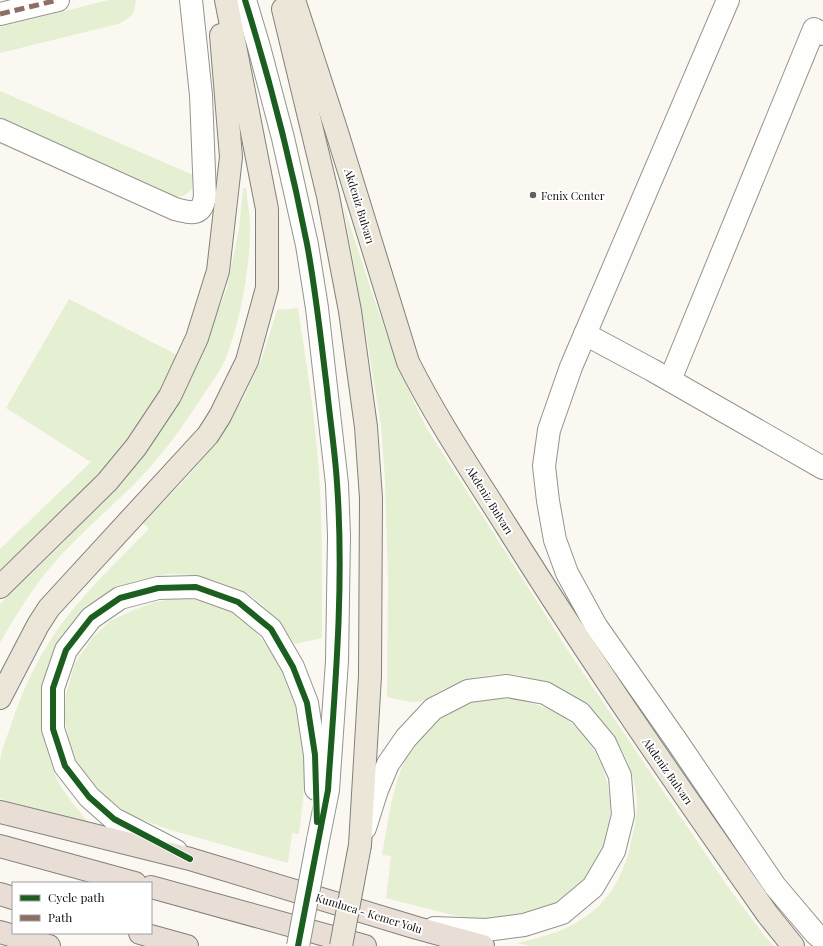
<svg xmlns="http://www.w3.org/2000/svg" width="823" height="946" font-family="'Playfair Display',serif">
<style>
.green{fill:#e5efd1}
.lines{fill:none;stroke-linecap:round;stroke-linejoin:round}
.minor-casing{stroke:#949390;stroke-width:24}
.major-casing{stroke:#81807d;stroke-width:24}
.highway-casing{stroke:#81807d;stroke-width:24}
.minor{stroke:#fefefd;stroke-width:22}
.major{stroke:#ebe6d8;stroke-width:22}
.highway{stroke:#e9ded5;stroke-width:22}
.minor-bridge-casing{stroke:#949390;stroke-width:24;stroke-linecap:butt}
.major-bridge-casing{stroke:#81807d;stroke-width:24;stroke-linecap:butt}
.minor-bridge{stroke:#fefefd;stroke-width:22}
.major-bridge{stroke:#ebe6d8;stroke-width:22}
.quiet{stroke:#8d6e63;stroke-width:5;stroke-dasharray:10 5;stroke-linecap:butt}
.cycleway-casing{stroke:#fff;stroke-width:8}
.cycleway{stroke:#1b5e20;stroke-width:6}
.poi-dot{fill:#605f5d;stroke:#fff;stroke-width:1.5}
.labels{text-anchor:middle;dominant-baseline:central;stroke-width:4;stroke-linejoin:round;paint-order:stroke}
.poi-label{font-size:11px;fill:#0d0d0d;stroke:#fff;text-anchor:start}
.street-label{font-size:11px;fill:#0d0d0d;stroke:#fff}
</style>
<rect width="100%" height="100%" fill="#fbf8f1"/>
<!-- green -->
<g class="green">
<path d="M109 0H136C134 16 132 17 118 24L0 53V27Z"/>
<path d="M0 91 193 175 192 189C183 198 179 198 167 196L0 120Z"/>
<path d="M243 188H246C247 199 249 210 250 221 251 264 241 320 225 360 220 372 211 383 204 394 185 423 165 452 140 478 115 504 87 527 62 554 39 578 16 614 0 643V604L61 545 98 506 154 440 169 417 201 356 227 288 239 229Z"/>
<path d="M343 204C368 279 390 356 426 427L571 655 728 887 763 934 774 946H530L517 943C544 937 570 930 592 912 613 895 626 868 631 842 634 830 637 816 637 803 636 771 617 733 593 713 585 706 575 702 567 696 554 688 541 681 526 677 502 670 469 677 446 688 439 691 424 702 417 702 407 702 396 699 387 697L388 581 385 479 381 426 366 333Z"/>
<path d="M69 299 183 358 134 442 0 578V549L91 462 6 408Z"/>
<path d="M298 308C305 355 313 402 317 449 323 512 322 575 322 638L295 644C283 628 272 612 257 600 247 592 231 587 219 582 204 577 190 574 175 574 168 573 160 576 154 577 96 587 54 631 45 688 43 702 41 717 43 731 45 744 51 765 56 777 63 793 77 808 88 822L0 799C0 787 0 775 0 763 1 749 8 735 12 722 24 685 42 649 66 618 91 586 120 558 149 529L143 523 183 482 215 444 243 399 262 358 277 310Z"/>
<path d="M172 599C192 599 216 600 233 612 258 628 284 667 293 695 295 702 296 709 297 716 300 729 303 742 304 755 306 781 302 808 299 834L292 833 288 863 167 829 130 815 105 797 83 774 72 755 64 717 66 694 75 663 93 637 110 621 134 610 155 602Z"/>
<path d="M508 698C531 702 552 708 570 722 624 767 624 854 567 897 544 914 511 920 483 922 475 922 465 918 457 916 433 910 409 904 386 898L391 856 382 855C392 801 396 738 452 711 463 705 475 701 487 699 494 699 501 699 508 698Z"/>
</g>
<g class="lines">
<!-- minor casing -->
<g class="minor-casing">
<g id="minor">
<path d="M245 0 259 47 283 138 307 245 317 308 337 484 339 536 337 661 328 790 318 840"/>
<path d="M728 0 571 367 549 430 544 466 548 501 555 540 567 573 596 626 678 743 775 886 815 933 823 940"/>
<path d="M0 14 58 0"/>
<path d="M0 130 175 209C191 213 202 217 205 196L201 95 191 0"/>
<path d="M585 334 652 370 823 468"/>
<path d="M670 380 814 29 823 34"/>
<path d="M365 828 377 790 388 764 406 738 433 709 468 691 507 686 545 693 580 713 605 743 620 776 623 815 614 851 593 887 562 913 524 925 486 930 434 928"/>
<path d="M176 851 114 819 89 797 65 766 53 729V688L66 650 91 618 120 598 158 588 196 587 238 602 271 629 293 667 307 703 315 755 316 789"/>
</g>
</g>
<!-- major casing -->
<g class="major-casing">
<g id="major">
<path d="M294 0 336 129 408 362C437 420 473 473 507 527 590 660 679 788 768 915L793 946"/>
<path d="M283 9 328 196 350 311 366 427 371 498 370 676 360 845"/>
<path d="M0 587 107 482 136 447 170 396 197 338 218 271 231 157 221 35"/>
<path d="M0 698 38 625 49 608 208 435 220 416 247 361 267 288V209L226 0"/>
</g>
</g>
<!-- highway casing -->
<g class="highway-casing">
<g id="highway">
<path d="M0 812 190 859 417 928 483 946"/>
<path d="M0 846 135 883"/>
<path d="M151 887 365 946"/>
<path d="M0 894 13 898"/>
<path d="M0 932 49 946"/>
<path d="M140 933 187 946"/>
</g>
</g>
<!-- minor -->
<use href="#minor" class="minor"/>
<!-- major -->
<use href="#major" class="major"/>
<!-- highway -->
<use href="#highway" class="highway"/>
<!-- minor-bridge casing -->
<g class="minor-bridge-casing">
<path id="minor-bridge" d="M298 946 318 840"/>
</g>
<!-- major-bridge casing -->
<g class="major-bridge-casing">
<path id="major-bridge" d="M341 946 360 845"/>
</g>
<!-- minor-bridge -->
<use href="#minor-bridge" class="minor-bridge"/>
<!-- major-bridge -->
<use href="#major-bridge" class="major-bridge"/>
<!-- quiet -->
<path class="quiet" d="M0 14 58 0"/>
<!-- cycleway casing -->
<g class="cycleway-casing">
<g id="cycleway">
<path d="M245 0C270 80 291 162 307 244 316 292 321 341 327 389 330 420 335 451 337 483 344 580 336 678 329 774L328 790 298 946"/>
<path d="M190 859 114 819 89 797 65 766 53 729V688L66 650 91 618 120 598 158 588 196 587 238 602 271 629 293 667 307 703 315 755 317 822"/>
</g>
</g>
<!-- cycleway -->
<use href="#cycleway" class="cycleway"/>
</g>
<!-- markers -->
<circle class="poi-dot" cx="533" cy="195" r="4"/>
<g class="labels">
<!-- poi labels -->
<g class="poi-label">
<text x="541" y="195">Fenix Center</text>
</g>
<!-- street labels -->
<g class="street-label">
<text transform="translate(360 206) rotate(73)">Akdeniz Bulvarı</text>
<text transform="translate(490 500) rotate(58)">Akdeniz Bulvarı</text>
<text transform="translate(668 771) rotate(55)">Akdeniz Bulvarı</text>
<text transform="translate(369 913) rotate(17)">Kumluca - Kemer Yolu</text>
</g>
</g>
<!-- legend -->
<rect x="12" y="882" width="140" height="52" fill="#ffffff" stroke="#9e9e9e"/>
<rect x="20" y="895" width="20" height="6" fill="#1b5e20" stroke="#9e9e9e"/>
<text x="48" y="902" font-size="12" fill="#0d0d0d">Cycle path</text>
<rect x="20" y="915" width="20" height="6" fill="#8d6e63" stroke="#9e9e9e"/>
<text x="48" y="922" font-size="12" fill="#0d0d0d">Path</text>
</svg>
